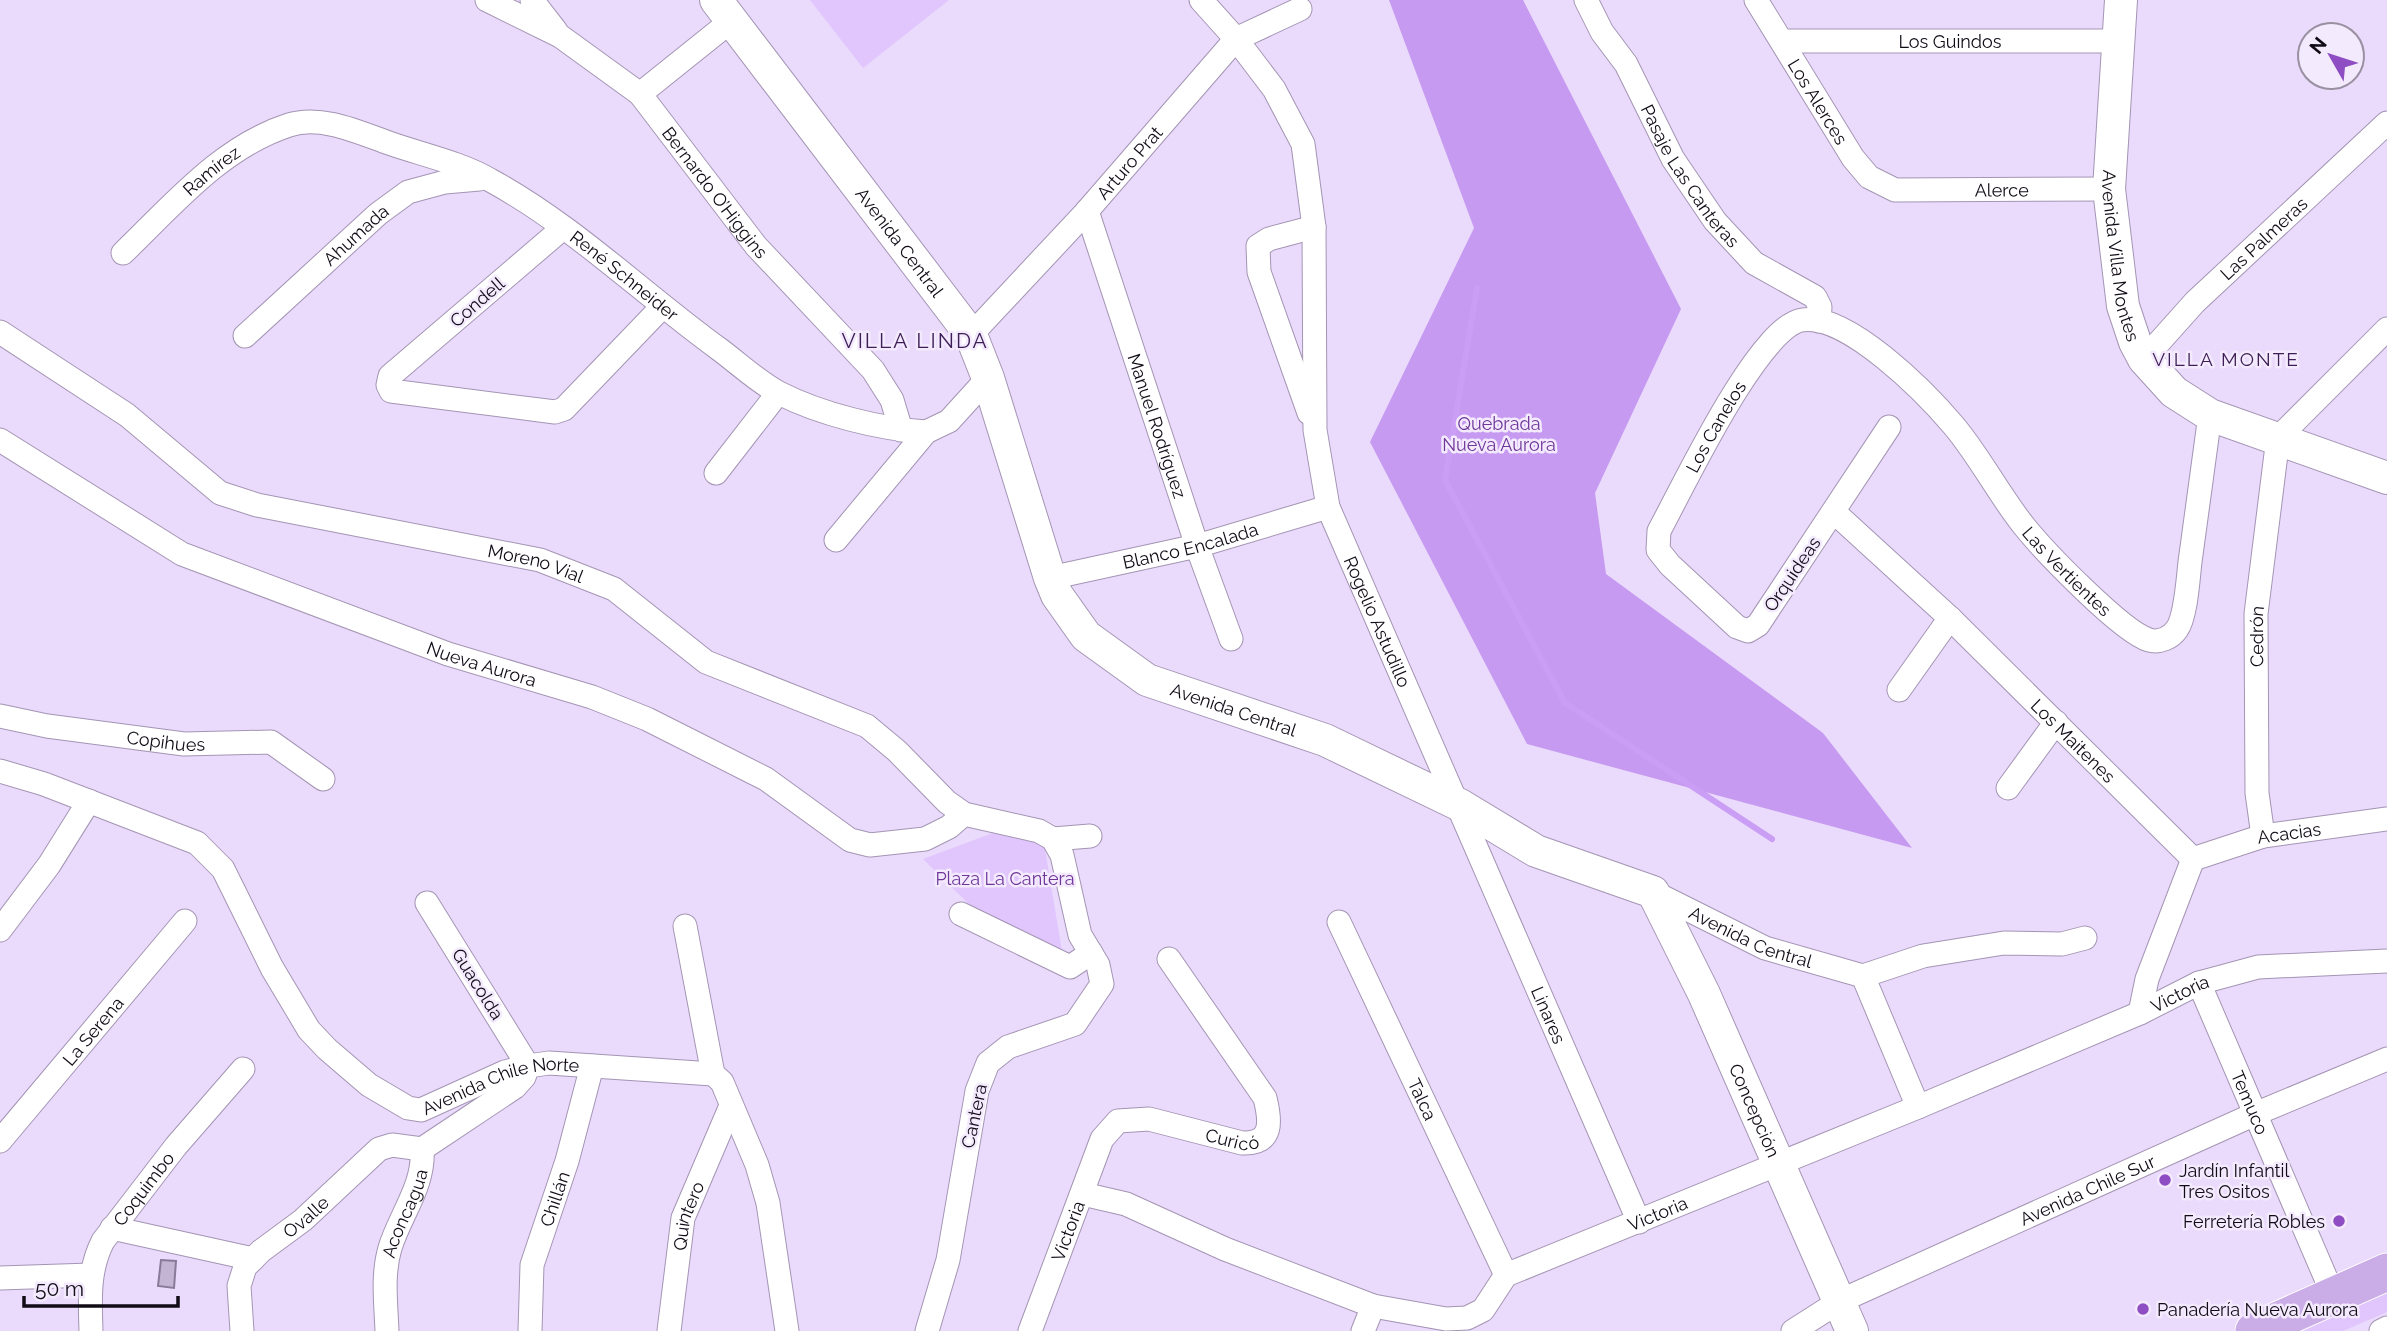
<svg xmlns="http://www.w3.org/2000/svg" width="2387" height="1331" font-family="Raleway,sans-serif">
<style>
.green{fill:#e1c6fd}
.forest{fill:#c69af0}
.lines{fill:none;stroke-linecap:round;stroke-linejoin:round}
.stream{stroke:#ca9ef4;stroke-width:6}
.building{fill:#c3b4d4;stroke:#887a98;stroke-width:2}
.street-casing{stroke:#a495b4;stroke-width:25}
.secondary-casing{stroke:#a495b4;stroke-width:34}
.primary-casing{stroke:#fff;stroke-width:39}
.street{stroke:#fff;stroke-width:23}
.secondary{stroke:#fff;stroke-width:32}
.primary{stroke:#caace6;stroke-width:37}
.poi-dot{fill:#8e4dc2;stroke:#f4eafe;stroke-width:2.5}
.labels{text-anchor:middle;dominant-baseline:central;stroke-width:5;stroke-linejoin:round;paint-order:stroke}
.street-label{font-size:18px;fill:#110b16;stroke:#f4eafe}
.park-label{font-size:18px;fill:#6e3699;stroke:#f4eafe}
.poi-label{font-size:18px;fill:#110b16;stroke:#f4eafe;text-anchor:start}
.neighbourhood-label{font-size:19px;letter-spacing:2px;fill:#3d1e56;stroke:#f4eafe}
.quarter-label{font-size:21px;letter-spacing:2px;fill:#3d1e56;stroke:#f4eafe}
</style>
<rect width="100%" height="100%" fill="#eadafb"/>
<!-- green -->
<g class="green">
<path d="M810 0H949L863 68Z"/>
<path d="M993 833 1044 843 1063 957 978 913 923 859Z"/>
<path d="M2387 1275V1312L2343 1331H2261Z"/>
</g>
<!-- forest -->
<path class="forest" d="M1389 0H1523L1681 309 1595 493 1606 574 1823 733 1912 848 1527 744 1370 442 1474 228Z"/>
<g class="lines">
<!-- stream -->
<path class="stream" d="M1477 288 1445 480 1565 703 1772 839"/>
</g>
<!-- building -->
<path class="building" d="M161 1260 176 1261 174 1288 158 1286Z"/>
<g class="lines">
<!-- street casing -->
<g class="street-casing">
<g id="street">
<path id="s1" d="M487 0 560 36 640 94 756 246 873 370 892 400 901 430"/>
<path d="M532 0 556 31"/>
<path id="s2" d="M1201 0 1236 39 1274 89 1303 144 1314 227 1315 430 1328 507 1639 1222"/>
<path id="s3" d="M1586 0 1602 32 1626 64 1673 159 1715 221 1754 263 1815 297 1820 307 1819 321"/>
<path id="s4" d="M1756 0 1853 158 1869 177 1895 190 2109 189"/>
<path id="s5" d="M1782 41H2116"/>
<path d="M640 94 731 21"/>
<path id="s6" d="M1087 211 1197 546 1231 639"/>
<path d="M563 228 390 376 388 385 391 391 555 412 564 409 662 307"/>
<path id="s7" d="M123 253C173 205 221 147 289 125 320 115 356 131 386 142 419 154 459 162 490 180 573 225 643 294 719 349 738 363 758 382 779 393 820 414 880 429 926 432"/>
<path id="s8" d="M0 332 127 415 220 493 257 505 540 560 614 589 706 662 867 726 897 751 947 802 964 814 1039 831 1053 839 1062 855 1080 935 1098 965 1102 984 1075 1024 1008 1047 988 1063 977 1091 948 1260 927 1331"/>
<path id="s9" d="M971 335 1087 211 1236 39 1300 9"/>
<path id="s10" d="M245 336 378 214 408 192 445 182 479 179"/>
<path id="s11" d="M2144 359 2195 302 2387 123"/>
<path d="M1309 413 1259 272 1258 246 1269 239 1314 227"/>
<path id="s12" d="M1889 427 1758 625 1748 631 1737 627 1670 565 1658 550 1659 531C1682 489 1758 327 1802 320 1847 312 1927 394 1954 426 1980 457 1999 495 2024 526 2044 551 2122 632 2149 640 2159 643 2171 638 2177 629 2186 616 2188 579 2190 562 2197 513 2203 464 2210 415"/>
<path id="s13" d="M0 440 182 554 448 654 592 697 647 719 766 779 850 840 870 845 925 839 949 827 964 814"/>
<path d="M716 473 778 393"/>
<path id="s14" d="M1834 512 1950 618 2193 859"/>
<path d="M836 540 926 432 949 421 988 378"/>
<path id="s15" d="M1050 578 1197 546 1328 507"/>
<path d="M1899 690 1950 618"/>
<path id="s16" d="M0 716 47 726 184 744 271 742 323 779"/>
<path id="s17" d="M0 771 44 784 197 843 223 869 272 968 309 1030 327 1049 369 1085 408 1108 421 1110 505 1072 528 1066 549 1063 713 1074 722 1082 757 1165 768 1203 787 1331"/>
<path d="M2008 788 2056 722"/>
<path id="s18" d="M2263 836 2257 793 2256 614 2278 438 2387 329"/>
<path d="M1053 839 1090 836"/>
<path id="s19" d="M2193 859 2263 836 2387 819"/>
<path id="s20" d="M1653 892 1765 948 1863 976 1923 956 2004 943 2062 944 2085 938"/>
<path d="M961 914 1070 967 1091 953"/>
<path id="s21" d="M1339 922 1506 1275"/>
<path d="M685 926 713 1074"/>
<path d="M0 930 49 865 89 801"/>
<path d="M1863 976 1918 1107"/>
<path id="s22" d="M2199 983 2334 1297"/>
<path d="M2140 1013 2147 979 2193 859"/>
<path id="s23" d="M0 1141 185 921"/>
<path id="s24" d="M1083 1194 1126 1204 1225 1249 1373 1306 1446 1319 1467 1318 1483 1310 1506 1275 1918 1107 2140 1013 2199 983 2258 967 2387 961"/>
<path d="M112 1228 253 1259"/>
<path d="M0 1278 91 1275"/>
<path id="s25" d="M91 1331C90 1300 88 1270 103 1241L176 1146 243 1069"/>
<path id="s26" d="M242 1331 239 1286 245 1267 261 1251 303 1220 379 1149 392 1145 422 1149"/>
<path id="s27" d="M387 1331C386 1304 382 1275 390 1248 400 1215 425 1185 422 1149L515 1087 524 1077 528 1066 427 903"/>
<path id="s28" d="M530 1331 532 1265 567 1161 592 1066"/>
<path id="s29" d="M669 1331 683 1218 730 1108"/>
<path id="s30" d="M1030 1331 1102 1139 1118 1121 1149 1119 1242 1143C1273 1144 1271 1122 1265 1098L1169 959"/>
<path d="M1363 1331 1373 1306"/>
<path id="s31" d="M1793 1331 1840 1301 2255 1114 2387 1059"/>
<path d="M2381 1331 2387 1328"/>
</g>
</g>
<!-- secondary casing -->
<g class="secondary-casing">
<g id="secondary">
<path id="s32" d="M716 0 971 335 988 378 1050 578 1057 595 1086 636 1147 680 1325 740 1460 805 1536 851 1653 892 1704 994 1852 1331"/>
<path id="s33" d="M2121 0 2109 189 2123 306 2135 342 2144 359 2174 392 2210 415 2387 478"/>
</g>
</g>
<!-- primary casing -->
<g class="primary-casing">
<path id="primary" d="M2254 1331 2387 1272"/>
</g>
<!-- street -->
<use href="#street" class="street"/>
<!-- secondary -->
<use href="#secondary" class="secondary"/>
<!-- primary -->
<use href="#primary" class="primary"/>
</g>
<!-- markers -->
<g class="poi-dot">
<circle cx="2165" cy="1180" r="7"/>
<circle cx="2339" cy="1221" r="7"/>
<circle cx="2143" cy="1309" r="7"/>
</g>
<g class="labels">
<!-- street labels -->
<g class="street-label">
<text stroke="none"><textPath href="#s5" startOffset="168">Los Guindos</textPath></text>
<text stroke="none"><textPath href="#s4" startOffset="119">Los Alerces</textPath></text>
<text stroke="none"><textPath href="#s9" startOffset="234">Arturo Prat</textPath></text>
<text stroke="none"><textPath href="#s7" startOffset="121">Ramírez</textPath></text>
<text stroke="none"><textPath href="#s3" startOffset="205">Pasaje Las Canteras</textPath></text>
<text stroke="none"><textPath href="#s4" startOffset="346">Alerce</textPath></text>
<text stroke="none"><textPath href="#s1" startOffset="304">Bernardo O’Higgins</textPath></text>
<text stroke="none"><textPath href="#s10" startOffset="150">Ahumada</textPath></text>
<text stroke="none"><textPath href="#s11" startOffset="170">Las Palmeras</textPath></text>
<text stroke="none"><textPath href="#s32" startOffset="304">Avenida Central</textPath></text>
<text stroke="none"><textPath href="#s33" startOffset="257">Avenida Villa Montes</textPath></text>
<text stroke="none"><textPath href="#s7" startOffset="588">René Schneider</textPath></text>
<text transform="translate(477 302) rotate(-41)">Condell</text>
<text stroke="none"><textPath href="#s6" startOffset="226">Manuel Rodríguez</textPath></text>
<text stroke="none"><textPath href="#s12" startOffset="509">Los Canelos</textPath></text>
<text stroke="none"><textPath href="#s15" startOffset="144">Blanco Encalada</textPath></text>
<text stroke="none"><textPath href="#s8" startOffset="597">Moreno Vial</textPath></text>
<text stroke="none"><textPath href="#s12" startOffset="1024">Las Vertientes</textPath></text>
<text transform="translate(1792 574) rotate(-56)">Orquideas</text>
<text stroke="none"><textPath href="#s2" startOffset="667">Rogelio Astudillo</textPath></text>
<text stroke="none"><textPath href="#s18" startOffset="200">Cedrón</textPath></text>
<text stroke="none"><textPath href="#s13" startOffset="534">Nueva Aurora</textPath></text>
<text stroke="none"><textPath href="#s32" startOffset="912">Avenida Central</textPath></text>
<text stroke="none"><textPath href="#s16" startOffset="168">Copihues</textPath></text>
<text stroke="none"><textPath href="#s14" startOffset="331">Los Maitenes</textPath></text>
<text stroke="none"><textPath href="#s19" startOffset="100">Acacias</textPath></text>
<text stroke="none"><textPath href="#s20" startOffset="108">Avenida Central</textPath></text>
<text transform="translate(478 984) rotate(58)">Guacolda</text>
<text stroke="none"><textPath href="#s24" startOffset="1197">Victoria</textPath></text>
<text stroke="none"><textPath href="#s2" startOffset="1096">Linares</textPath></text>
<text stroke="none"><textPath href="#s23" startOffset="144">La Serena</textPath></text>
<text stroke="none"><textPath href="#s17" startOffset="654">Avenida Chile Norte</textPath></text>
<text stroke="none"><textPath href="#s21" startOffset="196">Talca</textPath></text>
<text stroke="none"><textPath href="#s22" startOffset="130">Temuco</textPath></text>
<text stroke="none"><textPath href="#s32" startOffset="1612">Concepción</textPath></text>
<text transform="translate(974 1116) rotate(-78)">Cantera</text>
<text stroke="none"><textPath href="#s30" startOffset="346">Curicó</textPath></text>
<text stroke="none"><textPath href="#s25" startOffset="158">Coquimbo</textPath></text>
<text stroke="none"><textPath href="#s31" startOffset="327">Avenida Chile Sur</textPath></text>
<text stroke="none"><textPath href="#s28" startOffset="136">Chillán</textPath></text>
<text stroke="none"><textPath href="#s27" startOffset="121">Aconcagua</textPath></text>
<text stroke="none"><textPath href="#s24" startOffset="630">Victoria</textPath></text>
<text stroke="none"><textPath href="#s26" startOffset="144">Ovalle</textPath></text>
<text stroke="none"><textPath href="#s29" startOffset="117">Quintero</textPath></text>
<text stroke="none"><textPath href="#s30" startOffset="107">Victoria</textPath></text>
</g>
<!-- park labels -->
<g class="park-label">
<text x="1499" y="423">Quebrada<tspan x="1499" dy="21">Nueva Aurora</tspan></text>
<text x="1005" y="878">Plaza La Cantera</text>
</g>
<!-- poi labels -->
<g class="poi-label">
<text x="2179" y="1170">Jardín Infantil<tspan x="2179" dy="21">Tres Ositos</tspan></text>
<text x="2325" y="1221" text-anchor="end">Ferretería Robles</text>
<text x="2157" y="1309">Panadería Nueva Aurora</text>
</g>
<!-- neighbourhood labels -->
<g class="neighbourhood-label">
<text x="2226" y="359">VILLA MONTE</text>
</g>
<!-- quarter labels -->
<g class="quarter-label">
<text x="915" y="340">VILLA LINDA</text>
</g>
</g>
<!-- north arrow -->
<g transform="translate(2331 56) rotate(309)"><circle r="33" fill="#f4eafe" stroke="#9991a1" stroke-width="2"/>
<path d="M0-5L12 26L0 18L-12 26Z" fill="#8e4dc2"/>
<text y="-10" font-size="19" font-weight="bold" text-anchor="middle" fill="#110b16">N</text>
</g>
<!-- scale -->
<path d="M24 1296v10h154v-10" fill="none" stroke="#110b16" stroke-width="3.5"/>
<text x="35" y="1296" font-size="21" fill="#110b16" stroke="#f4eafe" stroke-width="5" paint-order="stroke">50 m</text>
</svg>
